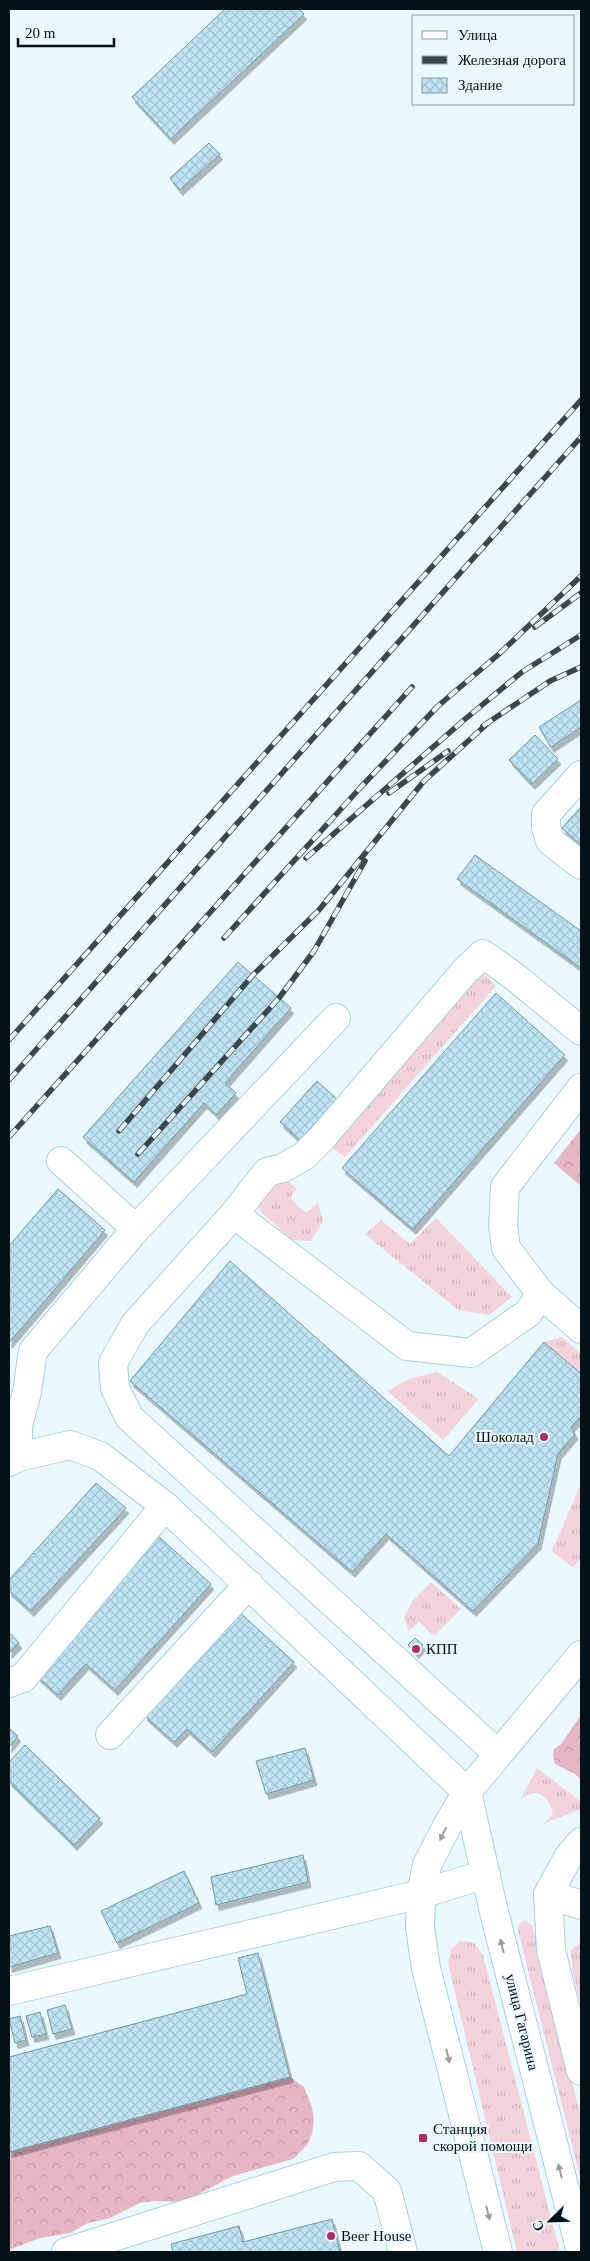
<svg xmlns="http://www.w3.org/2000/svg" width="590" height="2261" font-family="'Times New Roman',serif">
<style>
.grass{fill:url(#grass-tufts)}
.forest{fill:url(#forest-crowns)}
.building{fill:url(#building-cross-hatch);stroke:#7397a4;filter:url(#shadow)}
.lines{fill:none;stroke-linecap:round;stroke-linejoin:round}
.minor-casing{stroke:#a9cfdd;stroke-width:30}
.major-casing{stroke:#a9cfdd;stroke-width:30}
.minor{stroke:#fff;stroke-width:28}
.major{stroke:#fff;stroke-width:28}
.rail-casing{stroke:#3a474c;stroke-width:5.5}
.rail{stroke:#eaf9fe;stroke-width:4;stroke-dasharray:11;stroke-linecap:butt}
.oneway{fill:#9ba0a2}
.poi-dot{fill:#b42a68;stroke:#eaf9fe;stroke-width:2}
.labels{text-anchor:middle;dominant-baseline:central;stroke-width:4;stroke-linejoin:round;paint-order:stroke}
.poi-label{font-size:15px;fill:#041116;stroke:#eaf9fe;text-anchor:start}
.street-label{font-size:15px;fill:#041116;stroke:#eaf9fe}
</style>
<defs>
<pattern id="grass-tufts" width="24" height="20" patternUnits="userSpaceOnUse" patternTransform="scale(1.25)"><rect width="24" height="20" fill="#f4d2dc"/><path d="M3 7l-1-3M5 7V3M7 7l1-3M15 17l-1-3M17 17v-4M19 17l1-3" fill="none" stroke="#d0b3bc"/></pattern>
<pattern id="forest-crowns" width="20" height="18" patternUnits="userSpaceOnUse" patternTransform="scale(1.25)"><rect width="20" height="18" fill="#e7b6c5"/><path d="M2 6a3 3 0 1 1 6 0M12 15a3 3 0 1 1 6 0" fill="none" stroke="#c49ba8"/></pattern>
<pattern id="building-cross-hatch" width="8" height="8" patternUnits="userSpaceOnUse" patternTransform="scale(1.25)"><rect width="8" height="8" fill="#bee4f2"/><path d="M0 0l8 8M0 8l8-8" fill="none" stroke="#a2c3cf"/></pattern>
<filter id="shadow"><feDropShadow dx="3" dy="5.5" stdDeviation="0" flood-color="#0004"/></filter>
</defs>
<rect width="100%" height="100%" fill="#eaf9fe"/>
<!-- grass -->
<g class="grass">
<path d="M483 973 496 986 345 1157 330 1146Z"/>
<path d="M268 1178 287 1180 297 1189 290 1198 306 1213 318 1203 323 1221 311 1241 292 1240 260 1211 254 1193Z"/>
<path d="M436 1218 512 1297 489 1315 458 1310 365 1234 381 1220 410 1244Z"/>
<path d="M562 1337 581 1354V1374L544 1342Z"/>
<path d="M437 1372 479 1399 443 1440 387 1391 409 1379Z"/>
<path d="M581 1484V1558L573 1568 552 1551Z"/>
<path d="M431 1582 461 1609 434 1636 419 1622 409 1631 404 1617 413 1601Z"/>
<path d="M537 1768 581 1802V1809L543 1824 553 1814C549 1794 535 1786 520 1800Z"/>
<path d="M525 1921 532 1925 581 2117V2181L518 1930 519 1924Z"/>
<path d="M461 1941 474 1943 483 1955 560 2252H517L448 1963 451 1949Z"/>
<path d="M581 1942V2005L572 1969 571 1950Z"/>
</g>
<!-- forest -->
<g class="forest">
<path d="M581 1129V1186L554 1163Z"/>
<path d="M581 1715V1780L575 1774 555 1764 553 1757 554 1749 561 1744Z"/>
<path d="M290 2077 304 2087 312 2107 314 2120 312 2134 307 2145 293 2159 233 2176 184 2202 155 2201 140 2203 110 2218 88 2223 70 2233 40 2238 9 2250V2152Z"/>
</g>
<!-- building -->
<g class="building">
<path d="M225 9H299L304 14 171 139 132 97Z"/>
<path d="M209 143 220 154 180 190 170 178Z"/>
<path d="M581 700V727L551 747 539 727Z"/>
<path d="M535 735 558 759 532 784 509 760Z"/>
<path d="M581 807V845L562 828Z"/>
<path d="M475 855 581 931V968L457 879Z"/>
<path d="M238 962 291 1008 225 1083 236 1093 217 1115 204 1103 134 1182 83 1137Z"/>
<path d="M496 993 565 1055 413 1229 342 1168Z"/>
<path d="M317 1081 337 1099 300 1140 280 1122Z"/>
<path d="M58 1189 105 1230 9 1343V1246Z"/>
<path d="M230 1261 449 1456 544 1342 581 1374V1416L571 1427 575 1434 558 1454 538 1544 473 1611 386 1534 352 1572 130 1381Z"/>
<path d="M96 1483 126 1508 31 1611 9 1591V1580Z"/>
<path d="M156 1534 211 1584 115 1690 86 1664 58 1695 37 1676Z"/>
<path d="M238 1611 294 1662 212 1752 187 1729 174 1742 144 1715Z"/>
<path d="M11 1634 19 1643 9 1653V1636Z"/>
<path d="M415 1638 423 1645 416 1653 408 1645Z"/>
<path d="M9 1728 18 1736 9 1747Z"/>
<path d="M25 1745 100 1818 74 1845 9 1781V1762Z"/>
<path d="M305 1748 314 1780 266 1794 256 1761Z"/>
<path d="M303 1855 308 1882 216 1905 211 1877Z"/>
<path d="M184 1871 199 1903 117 1943 101 1911Z"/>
<path d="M50 1926 58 1953 9 1967V1936Z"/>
<path d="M258 1953 290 2077 9 2152V2057L247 1994 238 1958Z"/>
<path d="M65 2005 72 2029 53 2034 47 2010Z"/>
<path d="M40 2012 46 2034 32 2037 26 2016Z"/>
<path d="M20 2016 26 2040 15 2043 9 2019Z"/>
<path d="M332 2219 340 2252H173L171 2244 239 2226 243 2242Z"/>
</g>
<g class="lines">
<!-- minor casing -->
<g class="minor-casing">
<g id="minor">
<path d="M581 775 546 814V827L550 841 581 865"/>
<path d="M581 1088 505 1187 503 1226 506 1248 541 1294 581 1329"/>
<path d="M61 1161 136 1229"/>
<path d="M234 1214 407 1346 471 1353 528 1313 541 1294"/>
<path d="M18 1457V1425L27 1392 33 1351 136 1229 336 1018"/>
<path d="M9 1462 18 1457 70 1445 100 1456 165 1506 467 1792"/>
<path d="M9 1683 23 1678 165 1506"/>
<path d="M110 1735 249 1584"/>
<path d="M498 1754 129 1417 115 1388 113 1363 135 1324 234 1214 267 1172 283 1168 304 1156 321 1139 465 971 483 954 515 977 581 1031"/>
<path d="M581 1842 569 1856 548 1894 551 1950 581 2071"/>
<path d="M548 1894 581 1905"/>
<path d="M9 1991 421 1894 486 1874"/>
<path d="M66 2252 334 2167 359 2166 387 2191 403 2252"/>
</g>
</g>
<!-- major casing -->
<g class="major-casing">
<g id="major">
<path d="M467 1792 493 1908 581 2252"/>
<path d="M498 2252 426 1968 420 1927 421 1894 427 1865 447 1826 467 1792 581 1655"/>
</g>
</g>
<!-- minor -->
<use href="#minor" class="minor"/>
<!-- major -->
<use href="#major" class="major"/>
<!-- rail casing -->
<g class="rail-casing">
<g id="rail">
<path d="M535 627 581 593"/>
<path d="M483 726 550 681 581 667"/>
<path d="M389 793 448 751"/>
<path d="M306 858 464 720 522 672 581 635"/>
<path d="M224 938 360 788 438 706 499 654 581 576"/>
<path d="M9 1040 581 400"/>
<path d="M9 1080 581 437"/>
<path d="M119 1131 253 975 319 910 424 781 488 723"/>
<path d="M9 1137 412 687"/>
<path d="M138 1154 279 998 314 951 365 861"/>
</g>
</g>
<!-- rail -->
<use href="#rail" class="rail"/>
</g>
<!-- one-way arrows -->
<defs><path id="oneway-solid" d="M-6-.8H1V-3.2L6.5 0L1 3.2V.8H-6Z" transform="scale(1.25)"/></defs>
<g class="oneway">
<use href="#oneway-solid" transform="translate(443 1834) rotate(116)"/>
<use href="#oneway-solid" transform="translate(502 1946) rotate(-104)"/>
<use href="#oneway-solid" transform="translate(448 2056) rotate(76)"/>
<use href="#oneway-solid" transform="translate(560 2171) rotate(-104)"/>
<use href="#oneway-solid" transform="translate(488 2213) rotate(76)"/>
</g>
<!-- markers -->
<g class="poi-dot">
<circle cx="544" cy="1437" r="5"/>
<circle cx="416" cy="1649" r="5"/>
<rect x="418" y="2133" width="10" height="10" rx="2.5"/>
<circle cx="331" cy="2236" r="5"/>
</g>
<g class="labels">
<!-- poi labels -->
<g class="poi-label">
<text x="534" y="1437" text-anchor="end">Шоколад</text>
<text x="426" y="1649">КПП</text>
<text x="433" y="2129">Станция<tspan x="433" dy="17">скорой помощи</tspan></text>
<text x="341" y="2236">Beer House</text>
</g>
<!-- street labels -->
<g class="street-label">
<text transform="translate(522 2022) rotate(76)">улица Гагарина</text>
</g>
</g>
<!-- border -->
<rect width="590" height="2261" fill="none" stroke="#041116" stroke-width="20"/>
<!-- legend -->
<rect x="412" y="15" width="162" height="90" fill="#eaf9fe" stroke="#8e9ca1"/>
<rect x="422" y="31" width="25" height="8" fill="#ffffff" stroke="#8e9ca1"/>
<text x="458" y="40" font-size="15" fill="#041116">Улица</text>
<rect x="422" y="56" width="25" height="8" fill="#3a474c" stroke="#8e9ca1"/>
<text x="458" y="65" font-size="15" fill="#041116">Железная дорога</text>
<rect x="422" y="78" width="25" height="15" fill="url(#building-cross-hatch)" stroke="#8e9ca1"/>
<text x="458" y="90" font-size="15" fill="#041116">Здание</text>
<!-- north arrow -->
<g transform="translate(550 2221) rotate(247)" stroke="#eaf9fe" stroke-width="4" paint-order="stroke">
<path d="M0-4L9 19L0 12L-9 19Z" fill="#041116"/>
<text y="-8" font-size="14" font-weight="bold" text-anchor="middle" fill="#041116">С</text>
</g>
<!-- scale -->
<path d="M18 38v8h96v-8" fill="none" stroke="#041116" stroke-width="2.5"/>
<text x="25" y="38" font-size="15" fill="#041116" stroke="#eaf9fe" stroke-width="4" paint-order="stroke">20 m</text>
</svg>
